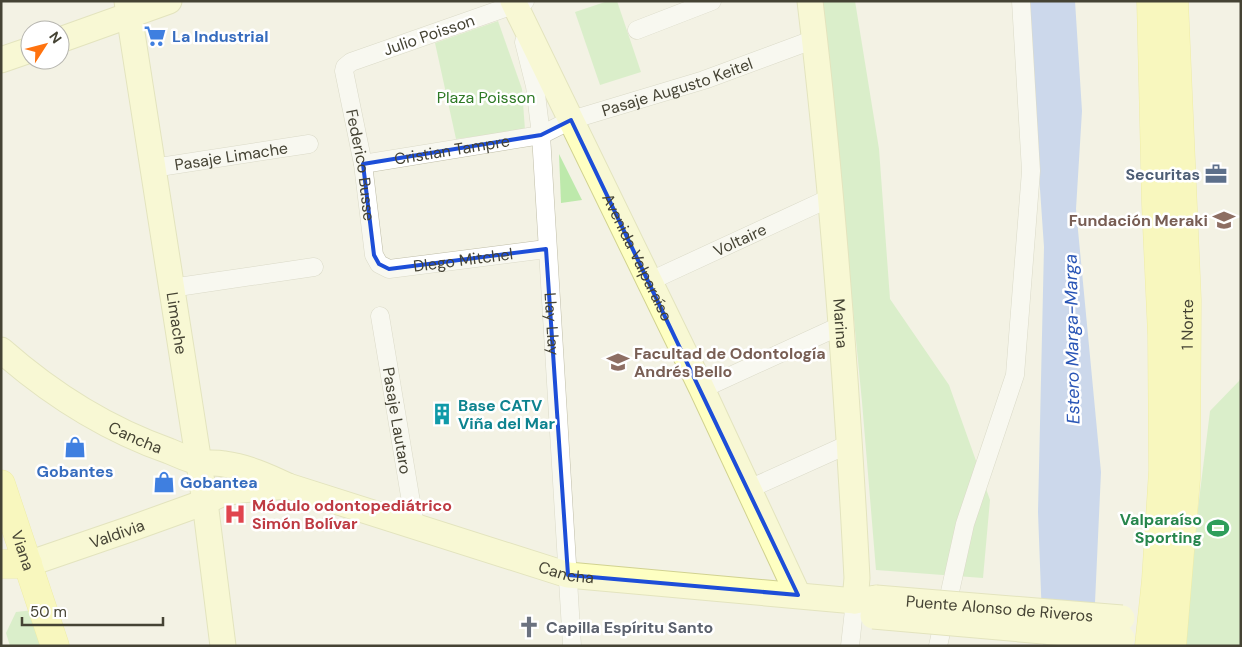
<svg xmlns="http://www.w3.org/2000/svg" width="1242" height="647" font-family="'DM Sans',sans-serif">
<style>
.green{fill:#bde9ab}
.water{fill:#9db9f3}
.lines{fill:none;stroke-linecap:round;stroke-linejoin:round}
.street-casing{stroke:#bfbda7;stroke-width:19}
.secondary-casing{stroke:#d1d290;stroke-width:27}
.primary-casing{stroke:#e9e45d;stroke-width:29}
.street{stroke:#fff;stroke-width:18}
.secondary{stroke:#feffc2;stroke-width:25}
.primary{stroke:#fffd91;stroke-width:28}
.secondary-bridge-casing{stroke:#d1d290;stroke-width:27;stroke-linecap:butt}
.secondary-bridge{stroke:#feffc2;stroke-width:25}
.marked{fill:none;stroke:#1d4ed8;stroke-width:4;stroke-linejoin:round}
.labels{text-anchor:middle;dominant-baseline:central;stroke-width:5;stroke-linejoin:round;paint-order:stroke}
.street-label{font-size:16px;fill:#454334;stroke:#fff}
.shop-label{font-size:16px;font-weight:bold;fill:#366cbe;stroke:#fff;text-anchor:start}
.park-label{font-size:16px;fill:#2e7925;stroke:#fff}
.service-label{font-size:16px;font-weight:bold;fill:#4e5e75;stroke:#fff;text-anchor:end}
.education-label{font-size:16px;font-weight:bold;fill:#785e54;stroke:#fff;text-anchor:end}
.culture-label{font-size:16px;font-weight:bold;fill:#0d838f;stroke:#fff;text-anchor:start}
.health-label{font-size:16px;font-weight:bold;fill:#be3a42;stroke:#fff;text-anchor:start}
.leisure-label{font-size:16px;font-weight:bold;fill:#27864d;stroke:#fff;text-anchor:end}
.worship-label{font-size:16px;font-weight:bold;fill:#5b616d;stroke:#fff;text-anchor:start}
.water-label{font-size:18px;font-style:italic;fill:#2955b6;stroke:#fff}
</style>
<rect width="100%" height="100%" fill="#f3f2e4"/>
<!-- green -->
<g class="green">
<path d="M608 1H617L641 72 600 85 575 12Z"/>
<path d="M823 1H855L879 149 890 299 949 385 990 500 983 578 876 570 862 402Z"/>
<path d="M498 21 522 89 525 130 456 139 435 43Z"/>
<path d="M559 154 582 200 561 203Z"/>
<path d="M1241 376V646H1181L1210 411 1239 381Z"/>
<path d="M34 610 47 646H10L6 633 16 612Z"/>
</g>
<!-- water -->
<path class="water" d="M1027 1H1075L1082 111 1076 209 1101 472 1093 646H1043L1038 512 1044 247Z"/>
<g class="lines">
<!-- street casing -->
<g class="street-casing">
<g id="street">
<path id="s1" d="M525 1 351 62 345 67 344 71 363 164 374 255 379 264 389 269 546 249"/>
<path d="M637 30 712 1"/>
<path id="s2" d="M524 42 535 86 541 135 572 646"/>
<path id="s3" d="M363 164 541 135 571 120 704 80 815 39"/>
<path id="s4" d="M153 168 309 144"/>
<path id="s5" d="M648 282 832 197"/>
<path d="M171 288 314 267"/>
<path id="s6" d="M380 316 415 526"/>
<path d="M702 389 842 325"/>
<path d="M749 489 849 444"/>
<path d="M850 646 855 601"/>
<path d="M938 646 965 524 1015 375 1031 171 1021 1"/>
</g>
</g>
<!-- secondary casing -->
<g class="secondary-casing">
<g id="secondary">
<path id="s7" d="M127 1 205 502 223 646"/>
<path id="s8" d="M513 1 702 389 798 595"/>
<path id="s9" d="M810 1C833 193 847 385 857 578L855 601"/>
<path d="M60 40 169 1"/>
<path d="M1 60 30 50"/>
<path id="s10" d="M1 350C51 394 106 429 169 451 178 455 188 459 197 462 206 464 215 462 224 464 247 467 267 476 288 486L568 575 855 601 876 598"/>
<path id="s11" d="M28 564 130 529 205 502 221 494 241 490 288 486"/>
</g>
</g>
<!-- primary casing -->
<g class="primary-casing">
<g id="primary">
<path id="s12" d="M1 484 55 646"/>
<path d="M1 564H28"/>
<path d="M1149 646 1156 580 1163 471 1162 335 1156 204 1151 1"/>
<path id="s13" d="M1172 646 1186 479 1187 300 1174 1"/>
</g>
</g>
<!-- street -->
<use href="#street" class="street"/>
<!-- secondary -->
<use href="#secondary" class="secondary"/>
<!-- primary -->
<use href="#primary" class="primary"/>
<!-- secondary-bridge casing -->
<g class="secondary-bridge-casing">
<g id="secondary-bridge">
<path id="s14" d="M876 598 1122 618"/>
<path d="M873 616 1122 638"/>
</g>
</g>
<!-- secondary-bridge -->
<use href="#secondary-bridge" class="secondary-bridge"/>
</g>
<!-- marked area -->
<path d="M0 0H1242V647H0ZM571 120 798 595 568 575 546 249 389 269 379 264 374 255 363 164 541 135Z" fill="#f3f2e4" fill-opacity=".55" fill-rule="evenodd"/>
<path class="marked" d="M571 120 798 595 568 575 546 249 389 269 379 264 374 255 363 164 541 135Z"/>
<!-- icons -->
<defs>
<g id="supermarket-bare" transform="scale(1.725)"><path d="M-6-5.5h2.5l.6 2H6L4.5 2H-2.5L-4.4-4H-6ZM-1.5 3.2a1.3 1.3 0 1 0 .1 0ZM3 3.2a1.3 1.3 0 1 0 .1 0Z" fill="#3f7fe0" stroke="#fff" stroke-width="2.5" paint-order="stroke"/></g>
<g id="office-bare" transform="scale(1.725)"><path d="M-6-3h4V-5.5h4V-3h4V5H-6ZM-1-4.5V-3h2v-1.5ZM-6 0V1H6V0Z" fill="#5c6f8a" stroke="#fff" stroke-width="2.5" paint-order="stroke"/></g>
<g id="school-bare" transform="scale(1.725)"><path d="M0-5L7-2L0 1L-7-2ZM-4 1L0 2.5L4 1V4Q0 6-4 4Z" fill="#8d6e63" stroke="#fff" stroke-width="2.5" paint-order="stroke"/></g>
<g id="university-bare" transform="scale(1.725)"><path d="M0-5L7-2L0 1L-7-2ZM-4 1L0 2.5L4 1V4Q0 6-4 4Z" fill="#8d6e63" stroke="#fff" stroke-width="2.5" paint-order="stroke"/></g>
<g id="building-bare" transform="scale(1.725)"><path d="M-4-6H4V6H1V3H-1V6H-4ZM-2.5-4.3h1.7v1.8h-1.7ZM.8-4.3h1.7v1.8H.8ZM-2.5-1h1.7V.8h-1.7ZM.8-1h1.7V.8H.8Z" fill="#0f9aa8" stroke="#fff" stroke-width="2.5" paint-order="stroke"/></g>
<g id="shop-bare" transform="scale(1.725)"><path d="M-5-2.5h2.3a2.7 3.5 0 0 1 5.4 0H5L5.5 6h-11ZM-1.5-2.5h3a1.5 2.3 0 0 0-3 0Z" fill="#3f7fe0" stroke="#fff" stroke-width="2.5" paint-order="stroke"/></g>
<g id="hospital-bare" transform="scale(1.725)"><path d="M-5-5h3v3.5h4V-5h3V5h-3V1.5h-4V5h-3Z" fill="#e0444e" stroke="#fff" stroke-width="2.5" paint-order="stroke"/></g>
<g id="stadium-bare" transform="scale(1.725)"><path d="M0-5a6.5 5 0 1 0 0 10a6.5 5 0 1 0 0-10ZM-3.5-1.8h7v3.6h-7Z" fill="#2e9e5b" stroke="#fff" stroke-width="2.5" paint-order="stroke"/></g>
<g id="church-bare" transform="scale(1.725)"><path d="M-1.2-6h2.4v3.5h3.3v2.4h-3.3V6h-2.4V-.1h-3.3v-2.4h3.3Z" fill="#6b7280" stroke="#fff" stroke-width="2.5" paint-order="stroke"/></g>
</defs>
<g fill-rule="evenodd">
<use href="#supermarket-bare" x="155" y="36"/>
<use href="#office-bare" x="1216" y="174"/>
<use href="#school-bare" x="1224" y="220"/>
<use href="#university-bare" x="618" y="362"/>
<use href="#building-bare" x="442" y="414"/>
<use href="#shop-bare" x="75" y="447"/>
<use href="#shop-bare" x="164" y="482"/>
<use href="#hospital-bare" x="235" y="514"/>
<use href="#stadium-bare" x="1218" y="528"/>
<use href="#church-bare" x="529" y="627"/>
</g>
<g class="labels">
<!-- street labels -->
<g class="street-label">
<text transform="translate(429 35) rotate(-19)">Julio Poisson</text>
<text stroke="none"><textPath href="#s3" startOffset="325">Pasaje Augusto Keitel</textPath></text>
<text stroke="none"><textPath href="#s3" startOffset="90">Cristian Tampre</textPath></text>
<text stroke="none"><textPath href="#s4" startOffset="79">Pasaje Limache</textPath></text>
<text stroke="none"><textPath href="#s1" startOffset="292">Federico Busse</textPath></text>
<text stroke="none"><textPath href="#s5" startOffset="101">Voltaire</textPath></text>
<text stroke="none"><textPath href="#s8" startOffset="285">Avenida Valparaíso</textPath></text>
<text stroke="none"><textPath href="#s1" startOffset="479">DIego Mitchel</textPath></text>
<text stroke="none"><textPath href="#s7" startOffset="326">Limache</textPath></text>
<text stroke="none"><textPath href="#s9" startOffset="324">Marina</textPath></text>
<text stroke="none"><textPath href="#s2" startOffset="284">Llay Llay</textPath></text>
<text stroke="none"><textPath href="#s13" startOffset="322">1 Norte</textPath></text>
<text stroke="none"><textPath href="#s6" startOffset="106">Pasaje Lautaro</textPath></text>
<text stroke="none"><textPath href="#s10" startOffset="161">Cancha</textPath></text>
<text stroke="none"><textPath href="#s11" startOffset="94">Valdivia</textPath></text>
<text stroke="none"><textPath href="#s12" startOffset="70">Viana</textPath></text>
<text stroke="none"><textPath href="#s10" startOffset="614">Cancha</textPath></text>
<text stroke="none"><textPath href="#s14" startOffset="124">Puente Alonso de Riveros</textPath></text>
</g>
<!-- shop labels -->
<g class="shop-label">
<text x="172" y="36">La Industrial</text>
<text x="75" y="471" text-anchor="middle">Gobantes</text>
<text x="180" y="482">Gobantea</text>
</g>
<!-- park labels -->
<g class="park-label">
<text x="486" y="97">Plaza Poisson</text>
</g>
<!-- service labels -->
<g class="service-label">
<text x="1200" y="174">Securitas</text>
</g>
<!-- education labels -->
<g class="education-label">
<text x="1208" y="220">Fundación Meraki</text>
<text x="634" y="353" text-anchor="start">Facultad de Odontología<tspan x="634" dy="18">Andrés Bello</tspan></text>
</g>
<!-- culture labels -->
<g class="culture-label">
<text x="458" y="405">Base CATV<tspan x="458" dy="18">Viña del Mar</tspan></text>
</g>
<!-- health labels -->
<g class="health-label">
<text x="252" y="505">Módulo odontopediátrico<tspan x="252" dy="18">Simón Bolívar</tspan></text>
</g>
<!-- leisure labels -->
<g class="leisure-label">
<text x="1202" y="519">Valparaíso<tspan x="1202" dy="18">Sporting</tspan></text>
</g>
<!-- worship labels -->
<g class="worship-label">
<text x="546" y="627">Capilla Espíritu Santo</text>
</g>
<!-- water labels -->
<g class="water-label">
<text transform="translate(1072 339) rotate(-91)">Estero Marga-Marga</text>
</g>
</g>
<!-- border -->
<rect width="1242" height="647" fill="none" stroke="#454334" stroke-width="5"/>
<!-- north arrow -->
<g transform="translate(45 45) rotate(54)"><circle r="24" fill="#ffffff" stroke="#b5b4ae"/>
<path d="M0-4L9 19L0 12L-9 19Z" fill="#ff730f"/>
<text y="-8" font-size="14" font-weight="bold" text-anchor="middle" fill="#454334">N</text>
</g>
<!-- scale -->
<path d="M22 617v8h141v-8" fill="none" stroke="#454334" stroke-width="2.5"/>
<text x="30" y="617" font-size="15" fill="#454334" stroke="#ffffff" stroke-width="4" paint-order="stroke">50 m</text>
</svg>
